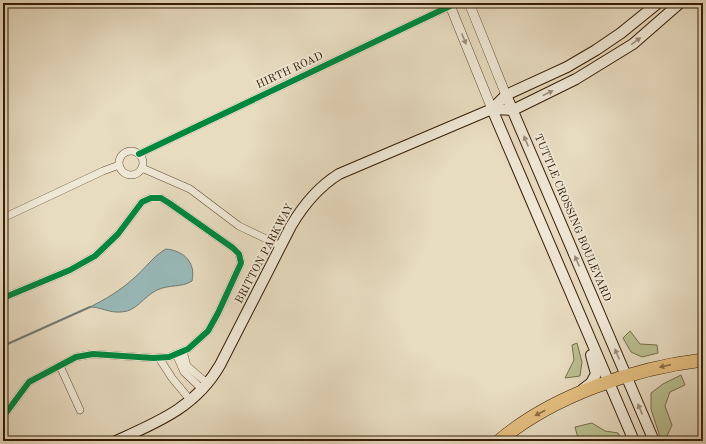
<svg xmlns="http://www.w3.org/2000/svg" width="706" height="444" font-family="'Old Standard TT',serif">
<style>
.green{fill:#b9bf90;stroke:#786e4a}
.water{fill:#98b9b9;stroke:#717a71}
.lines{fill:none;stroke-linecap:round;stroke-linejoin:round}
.stream{stroke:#717a71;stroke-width:2}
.minor-casing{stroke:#624c33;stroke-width:8}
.tertiary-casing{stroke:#624c33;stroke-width:10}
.secondary-casing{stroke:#361c04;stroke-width:12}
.motorway-casing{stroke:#361c04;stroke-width:14}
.minor{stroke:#efe8d6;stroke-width:7}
.tertiary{stroke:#efe8d6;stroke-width:9}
.secondary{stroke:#efe8d6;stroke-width:10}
.motorway{stroke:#e4be80;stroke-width:13}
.cycleway-casing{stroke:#efe8d6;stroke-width:8}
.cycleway{stroke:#00873e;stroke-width:6}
.oneway{fill:#9c8c78}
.oneway2{fill:#8d6d42}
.labels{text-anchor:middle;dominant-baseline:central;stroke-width:3.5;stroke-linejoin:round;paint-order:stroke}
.street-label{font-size:11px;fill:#361c04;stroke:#efe8d6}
</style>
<rect width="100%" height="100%" fill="#e7dbc0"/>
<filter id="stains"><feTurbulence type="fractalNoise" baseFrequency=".005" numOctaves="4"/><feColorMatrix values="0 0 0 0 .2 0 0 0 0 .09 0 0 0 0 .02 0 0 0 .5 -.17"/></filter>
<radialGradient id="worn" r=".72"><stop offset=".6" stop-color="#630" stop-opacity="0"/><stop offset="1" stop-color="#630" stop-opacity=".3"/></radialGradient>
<!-- green -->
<g class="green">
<path d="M630 331 640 344 657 345 658 353 642 357 631 352 623 338Z"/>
<path d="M577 343 582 362 580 376 565 378 574 360 572 345Z"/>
<path d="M681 375 685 385 670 392 665 406 672 425 666 438 660 437 651 409V393L663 384Z"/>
<path d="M592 423 605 431 618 433 623 441H585L578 438 575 427Z"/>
</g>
<!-- water -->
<path class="water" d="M166 249C184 251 196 262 192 281 181 288 170 284 157 290 143 297 136 312 121 312 109 313 101 307 90 307 106 299 121 290 134 278 145 269 153 256 166 249Z"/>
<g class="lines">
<!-- stream -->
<path class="stream" d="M3 346 90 307"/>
<!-- minor casing -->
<g class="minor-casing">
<g id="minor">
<circle cx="131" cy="163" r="12"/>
<path d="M139 154 450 6"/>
<path d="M142 168 190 189 239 226 281 246"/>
<path d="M3 218 103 171 119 165"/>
<path d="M3 298 70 270 95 256 118 234 142 202 151 198H161L169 203 233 248 239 254 241 263 218 313 208 331 188 349 169 357 153 358 93 354 76 357 29 382 3 417"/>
<path d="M183 351 187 366 208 384"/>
<path d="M176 354 184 372 203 390"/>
<path d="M159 358 172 378 191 401"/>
<path d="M60 366 80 410"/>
</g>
</g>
<!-- tertiary casing -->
<g class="tertiary-casing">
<g id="tertiary">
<path d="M449 3 492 109"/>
<path d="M469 3 506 95"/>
</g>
</g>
<!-- secondary casing -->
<g class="secondary-casing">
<g id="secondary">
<path d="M506 95 654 441"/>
<path d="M492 109 634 441"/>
<path d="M492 109 513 110 576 79 633 44 680 3"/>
<path d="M583 389 591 383 596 374 591 355"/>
<path d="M116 441C158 422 196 407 220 365L291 226C304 204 318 187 339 174L492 109 506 95 567 67 596 50 621 33 658 3"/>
</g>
</g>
<!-- motorway casing -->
<g class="motorway-casing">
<path id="motorway" d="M499 441C552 396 634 368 703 360"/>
</g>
<!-- minor -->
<use href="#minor" class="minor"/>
<!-- tertiary -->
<use href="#tertiary" class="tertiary"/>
<!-- secondary -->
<use href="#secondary" class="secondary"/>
<!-- motorway -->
<use href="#motorway" class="motorway"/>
<!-- cycleway casing -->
<g class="cycleway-casing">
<g id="cycleway">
<path d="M139 154 450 6"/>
<path d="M3 298 70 270 95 256 118 234 142 202 151 198H161L169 203 233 248 239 254 241 263 218 313 208 331 188 349 169 357 153 358 93 354 76 357 29 382 3 417"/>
</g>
</g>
<!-- cycleway -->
<use href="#cycleway" class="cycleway"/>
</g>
<!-- one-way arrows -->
<defs><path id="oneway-solid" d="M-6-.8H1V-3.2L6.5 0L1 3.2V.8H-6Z"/></defs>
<g class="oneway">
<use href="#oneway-solid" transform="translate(464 39) rotate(68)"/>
<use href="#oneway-solid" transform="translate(636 41) rotate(-36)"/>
<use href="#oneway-solid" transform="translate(548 93) rotate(-26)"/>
<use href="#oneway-solid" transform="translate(526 141) rotate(-113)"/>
<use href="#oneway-solid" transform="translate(577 261) rotate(-113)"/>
<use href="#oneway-solid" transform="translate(617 354) rotate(-113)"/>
<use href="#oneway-solid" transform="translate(640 409) rotate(-113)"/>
</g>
<g class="oneway2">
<use href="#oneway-solid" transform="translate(665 366) rotate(167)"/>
<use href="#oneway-solid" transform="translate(540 413) rotate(152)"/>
</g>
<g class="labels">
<!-- street labels -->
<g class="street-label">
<text transform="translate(290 71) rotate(-25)">HIRTH ROAD</text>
<text transform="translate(572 218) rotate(67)">TUTTLE CROSSING BOULEVARD</text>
<text transform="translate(265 254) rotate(-62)">BRITTON PARKWAY</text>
</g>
</g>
<!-- margin -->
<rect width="706" height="444" fill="none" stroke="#e7dbc0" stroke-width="16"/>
<rect x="4" y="4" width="698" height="436" fill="none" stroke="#361c04" stroke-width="2"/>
<rect x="8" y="8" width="690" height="428" fill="none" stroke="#361c04"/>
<rect width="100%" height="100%" filter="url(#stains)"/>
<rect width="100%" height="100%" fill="url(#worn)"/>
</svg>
